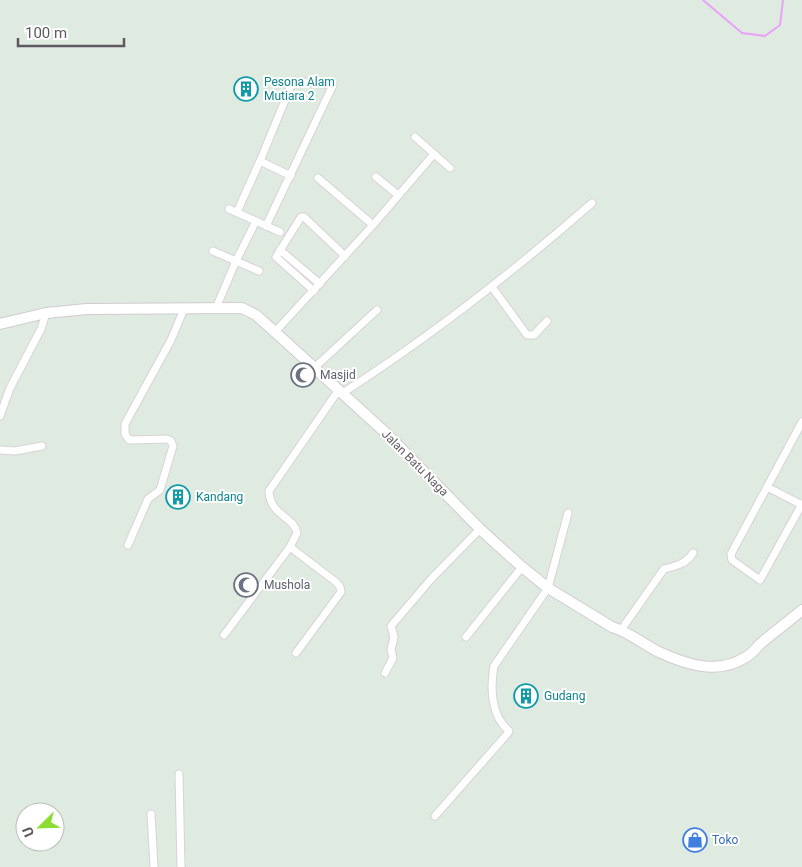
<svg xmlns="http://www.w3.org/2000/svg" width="802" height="867" font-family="Roboto,sans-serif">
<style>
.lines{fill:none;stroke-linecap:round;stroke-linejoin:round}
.stream{stroke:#e9a1f9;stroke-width:2}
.street-casing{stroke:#d9d2d8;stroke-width:9}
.secondary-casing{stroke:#d3cad2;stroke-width:12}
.street{stroke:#fff;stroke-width:7}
.secondary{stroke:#fff;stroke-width:10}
.labels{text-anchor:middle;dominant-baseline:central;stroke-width:4;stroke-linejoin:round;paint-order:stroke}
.culture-label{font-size:12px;fill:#0d838f;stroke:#fff;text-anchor:start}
.worship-label{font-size:12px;fill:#5b616d;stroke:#fff;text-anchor:start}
.street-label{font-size:12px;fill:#5f5860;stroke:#fff}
.shop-label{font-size:12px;fill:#366cbe;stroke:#fff;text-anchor:start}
</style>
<rect width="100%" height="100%" fill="#dfeae1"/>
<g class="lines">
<!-- stream -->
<path class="stream" d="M703 0 742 33 765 36 780 25 783 0"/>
<!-- street casing -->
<g class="street-casing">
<g id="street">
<path d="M415 137 450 168"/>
<path d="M260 161 291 176"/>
<path d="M376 177 398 195"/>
<path d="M318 178 373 225"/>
<path d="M229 209 280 232"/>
<path d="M237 212 260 161 293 81 333 85 266 226"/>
<path d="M280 250 320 284"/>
<path d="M213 251 259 271"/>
<path d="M492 287 527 335H534L547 321"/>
<path d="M314 291 276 257 301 217H304L345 256"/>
<path d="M216 308 236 261 256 221"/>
<path d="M275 332 373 225 434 154"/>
<path d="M314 368 377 310"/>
<path d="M341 394C430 337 513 272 592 203"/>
<path d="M0 416 10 388 41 329 46 313"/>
<path d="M802 422 731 554 732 560 760 580 802 504"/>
<path d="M0 450 15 451 42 446"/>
<path d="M767 487 802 505"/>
<path d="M128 545 148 499 160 490 173 446 171 441 167 439 129 440 125 434V424L171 340 184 309"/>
<path d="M290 547 336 582 340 587 341 592 296 653"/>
<path d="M621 630 664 569C676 566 686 564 693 553"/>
<path d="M224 635 290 547 297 533C294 516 270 516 269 491L338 391"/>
<path d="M466 637 522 567"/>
<path d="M385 673 393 658 391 650 394 637 391 626 432 578 480 529"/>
<path d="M179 774 181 867"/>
<path d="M151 814 154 867"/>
<path d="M435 816 508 733 509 731C491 716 490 688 494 666L548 588 568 513"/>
</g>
</g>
<!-- secondary casing -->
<g class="secondary-casing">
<path id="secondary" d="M0 324 46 313 87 309 242 308 256 315 275 332 387 434 480 529 522 567 548 588 612 627C629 632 643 644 659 652 687 665 718 675 746 657 752 654 756 648 760 644 774 632 788 622 802 610"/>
</g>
<!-- street -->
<use href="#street" class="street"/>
<!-- secondary -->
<use href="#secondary" class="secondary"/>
</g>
<!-- icons -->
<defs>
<g id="building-ring" transform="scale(1.25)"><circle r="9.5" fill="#fff" stroke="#0f9aa8" stroke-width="1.5"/><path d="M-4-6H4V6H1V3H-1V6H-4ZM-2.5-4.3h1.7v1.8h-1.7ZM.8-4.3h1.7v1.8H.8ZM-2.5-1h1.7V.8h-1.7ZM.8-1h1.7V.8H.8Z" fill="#0f9aa8"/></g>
<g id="mosque-ring" transform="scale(1.25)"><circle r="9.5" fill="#fff" stroke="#6b7280" stroke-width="1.5"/><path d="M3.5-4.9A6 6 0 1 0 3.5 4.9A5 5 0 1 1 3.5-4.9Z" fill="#6b7280"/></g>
<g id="shop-ring" transform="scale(1.25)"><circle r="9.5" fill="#fff" stroke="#3f7fe0" stroke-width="1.5"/><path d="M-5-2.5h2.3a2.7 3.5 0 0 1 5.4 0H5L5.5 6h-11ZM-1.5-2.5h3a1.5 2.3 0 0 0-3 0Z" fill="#3f7fe0"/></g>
</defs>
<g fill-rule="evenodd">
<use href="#building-ring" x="246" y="89"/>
<use href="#mosque-ring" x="303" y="375"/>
<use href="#building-ring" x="178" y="497"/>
<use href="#mosque-ring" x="246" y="585"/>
<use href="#building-ring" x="526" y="696"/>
<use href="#shop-ring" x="695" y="840"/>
</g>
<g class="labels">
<!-- culture labels -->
<g class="culture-label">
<text x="264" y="82">Pesona Alam<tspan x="264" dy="14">Mutiara 2</tspan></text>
<text x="196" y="497">Kandang</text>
<text x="544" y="696">Gudang</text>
</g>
<!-- worship labels -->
<g class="worship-label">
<text x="320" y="375">Masjid</text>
<text x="264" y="585">Mushola</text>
</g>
<!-- street labels -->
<g class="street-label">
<text transform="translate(415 463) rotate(45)">Jalan Batu Naga</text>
</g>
<!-- shop labels -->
<g class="shop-label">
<text x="712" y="840">Toko</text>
</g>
</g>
<!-- north arrow -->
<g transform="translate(40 827) rotate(247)"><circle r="24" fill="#ffffff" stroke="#bfbcbf"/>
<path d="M0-4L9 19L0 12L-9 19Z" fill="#8ddc34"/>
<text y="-8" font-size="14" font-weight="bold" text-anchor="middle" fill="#5f5860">U</text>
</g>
<!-- scale -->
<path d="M18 38v8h106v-8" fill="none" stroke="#5f5860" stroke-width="2.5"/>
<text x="25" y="38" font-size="15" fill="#5f5860" stroke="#ffffff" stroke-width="4" paint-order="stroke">100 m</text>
</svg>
